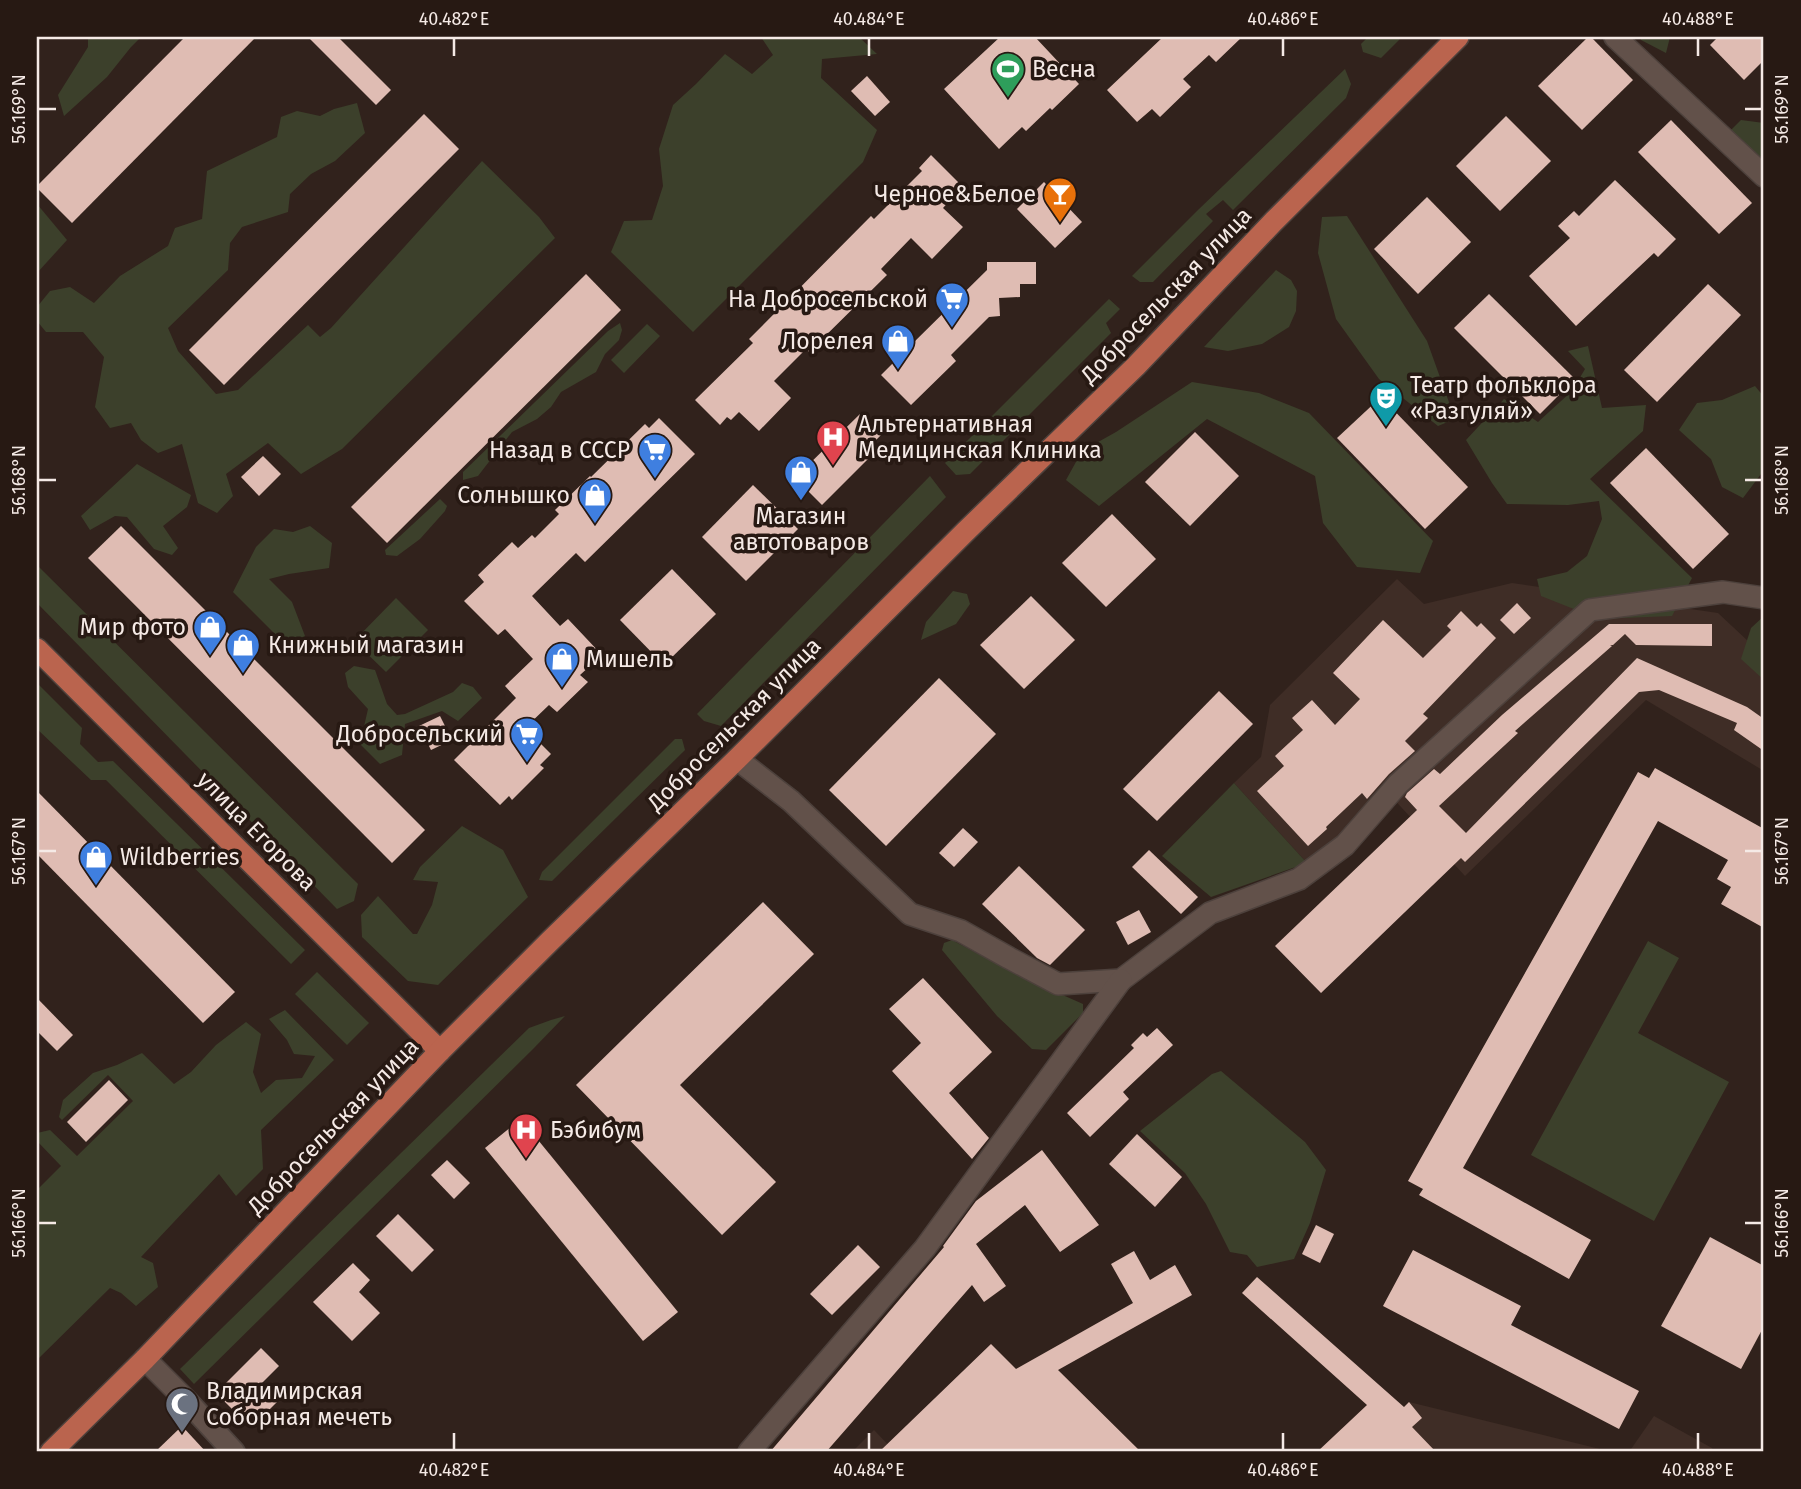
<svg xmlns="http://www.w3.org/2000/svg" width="1801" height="1489" font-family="'Fira Sans',sans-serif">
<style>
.industrial{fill:#3f2d26}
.green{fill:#3c402b}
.building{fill:#dfbcb3}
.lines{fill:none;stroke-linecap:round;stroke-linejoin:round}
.minor-casing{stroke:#4d413c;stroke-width:24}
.major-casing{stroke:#4d413c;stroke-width:24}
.minor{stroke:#62514a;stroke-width:21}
.major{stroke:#ba644e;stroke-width:21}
.ticks{fill:none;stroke:#f5eae6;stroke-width:2.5}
.labels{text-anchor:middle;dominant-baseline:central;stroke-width:7;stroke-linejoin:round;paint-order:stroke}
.poi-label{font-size:23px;fill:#f5eae6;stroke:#271913;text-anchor:start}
.street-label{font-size:23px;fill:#f5eae6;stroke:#271913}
.neatline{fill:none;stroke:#f5eae6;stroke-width:2.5}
.ticks-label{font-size:18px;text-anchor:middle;fill:#f5eae6}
</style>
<rect width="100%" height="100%" fill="#31221c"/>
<!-- industrial -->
<g class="industrial">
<path d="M1397 579 1424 604 1512 583 1718 613 1764 656V771L1646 700 1465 876 1388 793 1307 863 1234 783 1261 757 1270 705Z"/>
<path d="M1409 1402 1612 1452H1354Z"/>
<path d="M1654 1416 1712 1448 1714 1452H1629Z"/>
<path d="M874 1430 895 1452H852Z"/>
</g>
<!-- green -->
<g class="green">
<path d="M88 37H141L131 47 107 77 64 116 58 95 88 47Z"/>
<path d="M761 37H859L877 54 822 59 821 78 877 130 863 162 693 332 611 252 624 221 652 220 663 186 659 149 673 105 696 84 725 54 752 74 773 55Z"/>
<path d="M1368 37H1402L1381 58 1363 52 1361 44Z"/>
<path d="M1641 37H1670L1666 53 1641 40Z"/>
<path d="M1345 69 1351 84 1346 98 1233 210 1223 200 1206 214 1213 221 1153 282H1140L1132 276 1199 209Z"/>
<path d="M357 103 365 133 335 161 311 174 290 194 288 212 242 227 230 243 228 270 168 328 178 351 216 394 238 390 308 325 320 337 331 328 482 161 539 217 555 238 342 449 301 474 268 443 226 474 233 496 217 513 198 503 182 444 158 453 141 440 131 423 110 428 95 407 104 357 83 332H46L37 321V307L50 291 70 287 94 303 120 276 168 246 175 228 202 219 207 171 277 137 281 117 297 111 320 116 334 109Z"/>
<path d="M1741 120 1764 123V163L1730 131Z"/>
<path d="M37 204 67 240 37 273Z"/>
<path d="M1347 216 1427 341 1455 419 1438 426 1379 379 1336 319 1318 253 1322 217Z"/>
<path d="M1276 270 1291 280 1297 291 1296 311 1289 327 1262 344 1228 351 1204 347Z"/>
<path d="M1109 299 1120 309 1106 323 1111 333 970 474 956 475 945 463Z"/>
<path d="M620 323 622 330 619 340 605 354 596 372 561 392 551 407 537 419 512 432 478 476 463 480V472L608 331Z"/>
<path d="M647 324 660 336 624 373 611 360Z"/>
<path d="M1588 346 1602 408 1646 405 1643 431 1590 479 1692 578 1672 616 1599 619 1541 596 1537 579 1567 572 1587 556 1602 519 1599 501 1568 505 1507 504 1492 483 1466 440 1504 399 1538 422 1572 391 1585 369 1568 351Z"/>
<path d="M1192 382 1259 393 1309 413 1433 541 1420 573 1357 567 1323 523 1315 476 1207 419 1099 506 1066 480 1082 451 1116 432Z"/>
<path d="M1755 386 1764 397V470L1743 498 1722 487 1711 459 1679 430 1697 403 1722 400Z"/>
<path d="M137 464 191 495 187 507 163 526 178 548 172 555 154 549 127 517 115 516 90 530 81 516Z"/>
<path d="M930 476 946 497 721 726 704 721 697 714Z"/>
<path d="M440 499 447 506 445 511 420 539 397 556 386 555 385 550Z"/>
<path d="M310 526 332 543 329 568 289 574 269 579 292 602 305 636 295 654 233 592 256 547 274 529 293 532Z"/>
<path d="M37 567H39L358 884 354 901 337 909 37 603Z"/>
<path d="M953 591 967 594 970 604 956 624 921 640 926 622Z"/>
<path d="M396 598 428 630 386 672 354 641Z"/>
<path d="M1764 616V680L1741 659 1751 628Z"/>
<path d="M354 666 375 670 387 704 397 715 405 714 453 692 462 683 473 687 482 698 458 721 442 711 405 724 402 755 380 764 360 744 368 709 348 687 345 673Z"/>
<path d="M37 683 82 728 80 744 98 762 113 761 305 950 291 964 106 780H91L37 729Z"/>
<path d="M675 739H682L685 750 552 881 539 880 542 872Z"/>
<path d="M1234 783 1307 863 1211 897 1162 856Z"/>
<path d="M462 826 503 850 528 897 438 985 408 981 362 937 361 915 378 896 413 934H417L432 905 438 882 413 880 420 867Z"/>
<path d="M952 940 1022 977 1083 1004V1013L1046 1050 1032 1049 997 1016 942 950 944 943Z"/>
<path d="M1648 941 1679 958 1638 1033 1729 1082 1654 1221 1531 1155Z"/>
<path d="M317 972 369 1023 347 1045 295 994Z"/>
<path d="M285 1010 334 1060 261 1130 263 1169 236 1196 219 1174 141 1257 153 1263 158 1287 136 1306 121 1293 110 1288 37 1360V1190L61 1166 37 1141V1133L50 1130 77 1156 133 1101 108 1075 62 1120 59 1117 63 1100 93 1073 117 1065 142 1053 174 1084 191 1072 216 1045 246 1022 261 1034 253 1072 261 1093 276 1080 302 1078 315 1056 294 1054 287 1040 269 1019Z"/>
<path d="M565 1016 533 1049 194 1384 180 1369 529 1028 551 1020Z"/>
<path d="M1221 1071 1305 1142 1326 1170 1310 1223 1294 1259 1257 1267 1247 1255 1230 1252 1206 1204 1185 1173 1140 1131 1212 1074Z"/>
</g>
<!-- building -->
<g class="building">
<path d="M185 37H256L72 223 37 188V186Z"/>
<path d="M308 37H338L391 90 376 105Z"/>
<path d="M1000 37H1035L1079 84 1052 110 1050 108 1026 131 1022 127 999 149 944 89Z"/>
<path d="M1163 37H1242L1216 62 1209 55 1183 79 1191 87 1160 117 1152 109 1137 122 1107 90Z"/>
<path d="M1588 37H1591L1633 80 1582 130 1538 86Z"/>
<path d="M1718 37H1764V60L1744 80 1710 45Z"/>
<path d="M867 76 890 102 875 116 851 91Z"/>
<path d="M424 114 459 149 224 385 189 350Z"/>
<path d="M1506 116 1551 161 1500 211 1456 166Z"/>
<path d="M1671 120 1752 203 1719 234 1638 152Z"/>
<path d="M931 155 960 184 949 195 952 198 943 208 963 227 932 259 911 238 881 269 887 275 809 352 806 349 774 381 791 398 759 431 739 412 731 420 727 417 720 425 695 400 753 343 749 339 871 216 874 219 922 171 919 168Z"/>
<path d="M1615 180 1676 239 1658 257 1654 253 1576 326 1529 276 1570 238 1558 226 1574 211 1579 216Z"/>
<path d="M1044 182 1082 222 1055 248 1017 209Z"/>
<path d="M1427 197 1471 242 1418 294 1374 249Z"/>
<path d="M987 262H1036V284H1020V297L999 298 1000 316 989 317 951 355 956 361 911 405 881 375 896 360 891 355 905 341 910 346 987 270Z"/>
<path d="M586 274 621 310 387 543 351 507Z"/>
<path d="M1708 284 1741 315 1657 402 1624 370Z"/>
<path d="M1489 294 1575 379 1540 414 1454 328Z"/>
<path d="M1381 397 1468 487 1425 529 1337 438Z"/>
<path d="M860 414 881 435 866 450 872 455 822 505 795 478Z"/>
<path d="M659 418 695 454 585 562 576 553 532 596 560 626 568 619 602 655 580 675 588 682 557 712 549 705 525 728 551 754 540 765 544 768 512 800 509 796 500 805 454 760 516 698 505 686 533 659 505 629 498 635 464 601 484 582 478 575 512 542 518 548 532 535 535 538 559 514 555 510 590 476 591 477 645 424 649 428Z"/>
<path d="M1195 432 1239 476 1190 526 1145 482Z"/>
<path d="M1646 448 1729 534 1693 569 1610 483Z"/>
<path d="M263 456 281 474 259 496 241 477Z"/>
<path d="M753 485 798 529 746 581 702 537Z"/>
<path d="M1112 514 1156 559 1106 607 1062 563Z"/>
<path d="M121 526 425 830 392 863 88 558Z"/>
<path d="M672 569 716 614 664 665 620 620Z"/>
<path d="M1031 596 1075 640 1024 689 980 645Z"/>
<path d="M1517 603 1531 618 1514 634 1500 620Z"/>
<path d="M1461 611 1477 627 1481 623 1496 638 1423 714 1428 718 1405 741 1415 751 1389 774 1367 799 1362 793 1326 827 1327 829 1308 846 1257 791 1284 766 1275 756 1303 730 1292 718 1312 700 1335 725 1360 699 1333 673 1383 620 1423 658 1451 630 1447 626Z"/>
<path d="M1609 624H1712V646L1636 645 1625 634 1613 645H1610L1612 646 1515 731 1518 733 1439 806 1466 833 1637 658 1747 707 1764 719V751L1734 730 1737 723 1659 690 1639 692 1465 862 1461 858 1321 993 1275 946 1417 810 1405 797 1407 793 1434 769 1440 774 1502 715Z"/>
<path d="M939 678 996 734 886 846 829 790Z"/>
<path d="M1219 691 1253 724 1157 821 1123 789Z"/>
<path d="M440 716 452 740 431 750 419 726Z"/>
<path d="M1655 768 1764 829V928L1721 904 1731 887 1717 879 1728 860 1658 821 1463 1168 1591 1240 1569 1279 1419 1195 1423 1189 1408 1181 1638 772 1649 778Z"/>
<path d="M37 791 235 992 203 1023 37 854Z"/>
<path d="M963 828 978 842 954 867 939 853Z"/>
<path d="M1149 850 1198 897 1181 914 1132 867Z"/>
<path d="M1019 866 1085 930 1050 965 1037 958 982 904Z"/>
<path d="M763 902 814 954 680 1085 776 1182 722 1235 576 1085Z"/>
<path d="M1139 910 1151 932 1128 945 1116 922Z"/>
<path d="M923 978 992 1052 949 1093 989 1138 972 1159 892 1071 921 1043 889 1009Z"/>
<path d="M37 998 73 1035 57 1051 37 1031Z"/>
<path d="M1157 1028 1173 1045 1123 1092 1129 1099 1090 1137 1067 1113 1134 1048 1131 1045 1143 1033 1147 1037Z"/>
<path d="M109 1080 128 1100 86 1142 67 1122Z"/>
<path d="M521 1119 678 1312 643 1341 485 1148Z"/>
<path d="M1137 1134 1182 1177 1155 1207 1109 1164Z"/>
<path d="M1042 1150 1099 1225 1060 1252 1025 1205 976 1244 1006 1286 984 1302 972 1285 826 1452H770L944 1247 943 1246 976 1201Z"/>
<path d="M447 1160 470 1183 454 1199 431 1175Z"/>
<path d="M398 1214 434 1250 412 1272 376 1236Z"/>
<path d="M1316 1225 1334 1234 1320 1263 1302 1254Z"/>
<path d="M1710 1237 1764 1266V1326L1741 1369 1661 1326Z"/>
<path d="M858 1245 880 1267 832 1315 810 1294Z"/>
<path d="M1413 1250 1521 1306 1511 1325 1639 1391 1619 1429 1383 1306Z"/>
<path d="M1134 1251 1150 1280 1175 1265 1192 1295 1058 1370 1141 1452H879L991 1344 1016 1369 1133 1303 1111 1264Z"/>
<path d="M353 1263 370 1280 359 1292 380 1313 352 1341 313 1302Z"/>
<path d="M1257 1277 1404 1407 1409 1402 1422 1418 1412 1427 1436 1452H1317L1367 1405 1242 1293Z"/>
<path d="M261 1348 279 1366 261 1384 278 1401 251 1428 216 1393Z"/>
<path d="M182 1426 206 1452H155Z"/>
</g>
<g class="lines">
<!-- minor casing -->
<g class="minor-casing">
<g id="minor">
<path d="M1615 37 1764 176"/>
<path d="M737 759 791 801 910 914 961 931 1009 958 1058 984 1121 980 1210 913 1299 879 1345 845 1398 784 1590 610 1723 592 1764 598"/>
<path d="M145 1359 187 1401 234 1452"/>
<path d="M749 1452 925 1248 1121 980"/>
</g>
</g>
<!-- major casing -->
<g class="major-casing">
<g id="major">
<path d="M37 649 440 1051"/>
<path d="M51 1452 145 1359 440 1051 550 941 737 759 966 531 1136 366 1274 221 1458 37"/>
</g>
</g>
<!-- minor -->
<use href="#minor" class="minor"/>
<!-- major -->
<use href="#major" class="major"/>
</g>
<!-- ticks -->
<path class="ticks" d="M454 38V56M869 38V56M1283 38V56M1698 38V56M38 109H56M1745 109H1762M38 480H56M1745 480H1762M38 851H56M1745 851H1762M38 1223H56M1745 1223H1762M454 1433V1450M869 1433V1450M1283 1433V1450M1698 1433V1450"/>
<!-- icons -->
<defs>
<g id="stadium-pin" transform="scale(1.75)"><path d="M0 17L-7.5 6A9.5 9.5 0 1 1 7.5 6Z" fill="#2e9e5b" stroke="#271913"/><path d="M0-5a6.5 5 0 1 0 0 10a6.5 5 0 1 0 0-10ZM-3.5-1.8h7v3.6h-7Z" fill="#fff"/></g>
<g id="bar-pin" transform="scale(1.75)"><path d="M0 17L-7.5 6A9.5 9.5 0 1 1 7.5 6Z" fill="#e8710a" stroke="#271913"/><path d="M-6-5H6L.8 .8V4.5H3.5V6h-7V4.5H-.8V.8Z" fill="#fff"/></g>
<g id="supermarket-pin" transform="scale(1.75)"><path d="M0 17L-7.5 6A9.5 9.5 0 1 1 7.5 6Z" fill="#3f7fe0" stroke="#271913"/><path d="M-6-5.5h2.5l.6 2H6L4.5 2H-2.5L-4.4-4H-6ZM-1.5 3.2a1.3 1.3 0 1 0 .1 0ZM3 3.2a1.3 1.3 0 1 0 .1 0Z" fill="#fff"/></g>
<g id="shop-pin" transform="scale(1.75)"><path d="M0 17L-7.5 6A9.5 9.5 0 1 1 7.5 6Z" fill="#3f7fe0" stroke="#271913"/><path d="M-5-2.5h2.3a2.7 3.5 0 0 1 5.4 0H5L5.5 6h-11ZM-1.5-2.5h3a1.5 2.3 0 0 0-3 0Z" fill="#fff"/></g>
<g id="theatre-pin" transform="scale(1.75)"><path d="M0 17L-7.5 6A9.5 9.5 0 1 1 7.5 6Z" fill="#0f9aa8" stroke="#271913"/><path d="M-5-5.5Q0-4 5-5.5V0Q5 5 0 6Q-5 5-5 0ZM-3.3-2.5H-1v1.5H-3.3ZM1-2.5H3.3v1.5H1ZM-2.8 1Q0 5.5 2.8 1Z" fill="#fff"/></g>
<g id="hospital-pin" transform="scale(1.75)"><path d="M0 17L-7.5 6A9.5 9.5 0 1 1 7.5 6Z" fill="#e0444e" stroke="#271913"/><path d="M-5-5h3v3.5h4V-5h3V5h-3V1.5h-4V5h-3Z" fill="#fff"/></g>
<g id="mosque-pin" transform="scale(1.75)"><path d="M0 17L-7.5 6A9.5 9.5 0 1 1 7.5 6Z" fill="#6b7280" stroke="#271913"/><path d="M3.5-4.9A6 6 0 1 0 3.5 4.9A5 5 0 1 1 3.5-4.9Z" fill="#fff"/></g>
</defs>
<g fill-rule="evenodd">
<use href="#stadium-pin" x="1008" y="69"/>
<use href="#bar-pin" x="1060" y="194"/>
<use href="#supermarket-pin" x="952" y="299"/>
<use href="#shop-pin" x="898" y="341"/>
<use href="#theatre-pin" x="1386" y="398"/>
<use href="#hospital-pin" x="833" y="437"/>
<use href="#supermarket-pin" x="655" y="450"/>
<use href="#shop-pin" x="801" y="472"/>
<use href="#shop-pin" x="595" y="495"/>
<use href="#shop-pin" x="210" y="627"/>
<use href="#shop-pin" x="243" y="645"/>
<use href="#shop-pin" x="562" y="659"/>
<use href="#supermarket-pin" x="527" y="734"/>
<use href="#shop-pin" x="96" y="857"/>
<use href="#hospital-pin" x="526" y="1130"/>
<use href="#mosque-pin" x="182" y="1404"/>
</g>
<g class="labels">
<!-- poi labels -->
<g class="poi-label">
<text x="1032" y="69">Весна</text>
<text x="1036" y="194" text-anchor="end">Черное&amp;Белое</text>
<text x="928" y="299" text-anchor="end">На Добросельской</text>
<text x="874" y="341" text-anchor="end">Лорелея</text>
<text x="1410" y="385">Театр фольклора<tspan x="1410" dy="26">«Разгуляй»</tspan></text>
<text x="858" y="424">Альтернативная<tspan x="858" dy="26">Mедицинская Kлиника</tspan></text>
<text x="630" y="450" text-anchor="end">Назад в СССР</text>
<text x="570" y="495" text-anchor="end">Солнышко</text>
<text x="801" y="516" text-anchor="middle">Магазин<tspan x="801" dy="26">автотоваров</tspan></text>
<text x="186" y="627" text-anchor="end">Мир фото</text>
<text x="268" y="645">Книжный магазин</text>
<text x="586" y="659">Мишель</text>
<text x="503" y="734" text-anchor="end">Добросельский</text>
<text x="120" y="857">Wildberries</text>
<text x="550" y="1130">Бэбибум</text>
<text x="206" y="1391">Владимирская<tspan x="206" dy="26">Соборная мечеть</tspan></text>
</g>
<!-- street labels -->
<g class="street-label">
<text transform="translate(1166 295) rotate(-46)">Добросельская улица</text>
<text transform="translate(734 724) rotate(-45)">Добросельская улица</text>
<text transform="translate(257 831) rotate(45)">улица Егорова</text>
<text transform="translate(333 1126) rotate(-46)">Добросельская улица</text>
</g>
</g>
<!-- border -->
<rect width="1801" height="1489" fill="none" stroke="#271913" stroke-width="77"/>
<rect x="38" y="38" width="1724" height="1412" class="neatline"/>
<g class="ticks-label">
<text x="454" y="25">40.482°E</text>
<text x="869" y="25">40.484°E</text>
<text x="1283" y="25">40.486°E</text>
<text x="1698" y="25">40.488°E</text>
<text transform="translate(19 109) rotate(-90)" y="6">56.169°N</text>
<text transform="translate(1782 109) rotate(-90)" y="6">56.169°N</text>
<text transform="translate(19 480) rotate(-90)" y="6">56.168°N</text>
<text transform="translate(1782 480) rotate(-90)" y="6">56.168°N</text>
<text transform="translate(19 851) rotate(-90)" y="6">56.167°N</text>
<text transform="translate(1782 851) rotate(-90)" y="6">56.167°N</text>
<text transform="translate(19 1223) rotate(-90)" y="6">56.166°N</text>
<text transform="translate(1782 1223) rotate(-90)" y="6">56.166°N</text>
<text x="454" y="1476">40.482°E</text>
<text x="869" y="1476">40.484°E</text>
<text x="1283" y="1476">40.486°E</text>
<text x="1698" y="1476">40.488°E</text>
</g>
</svg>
